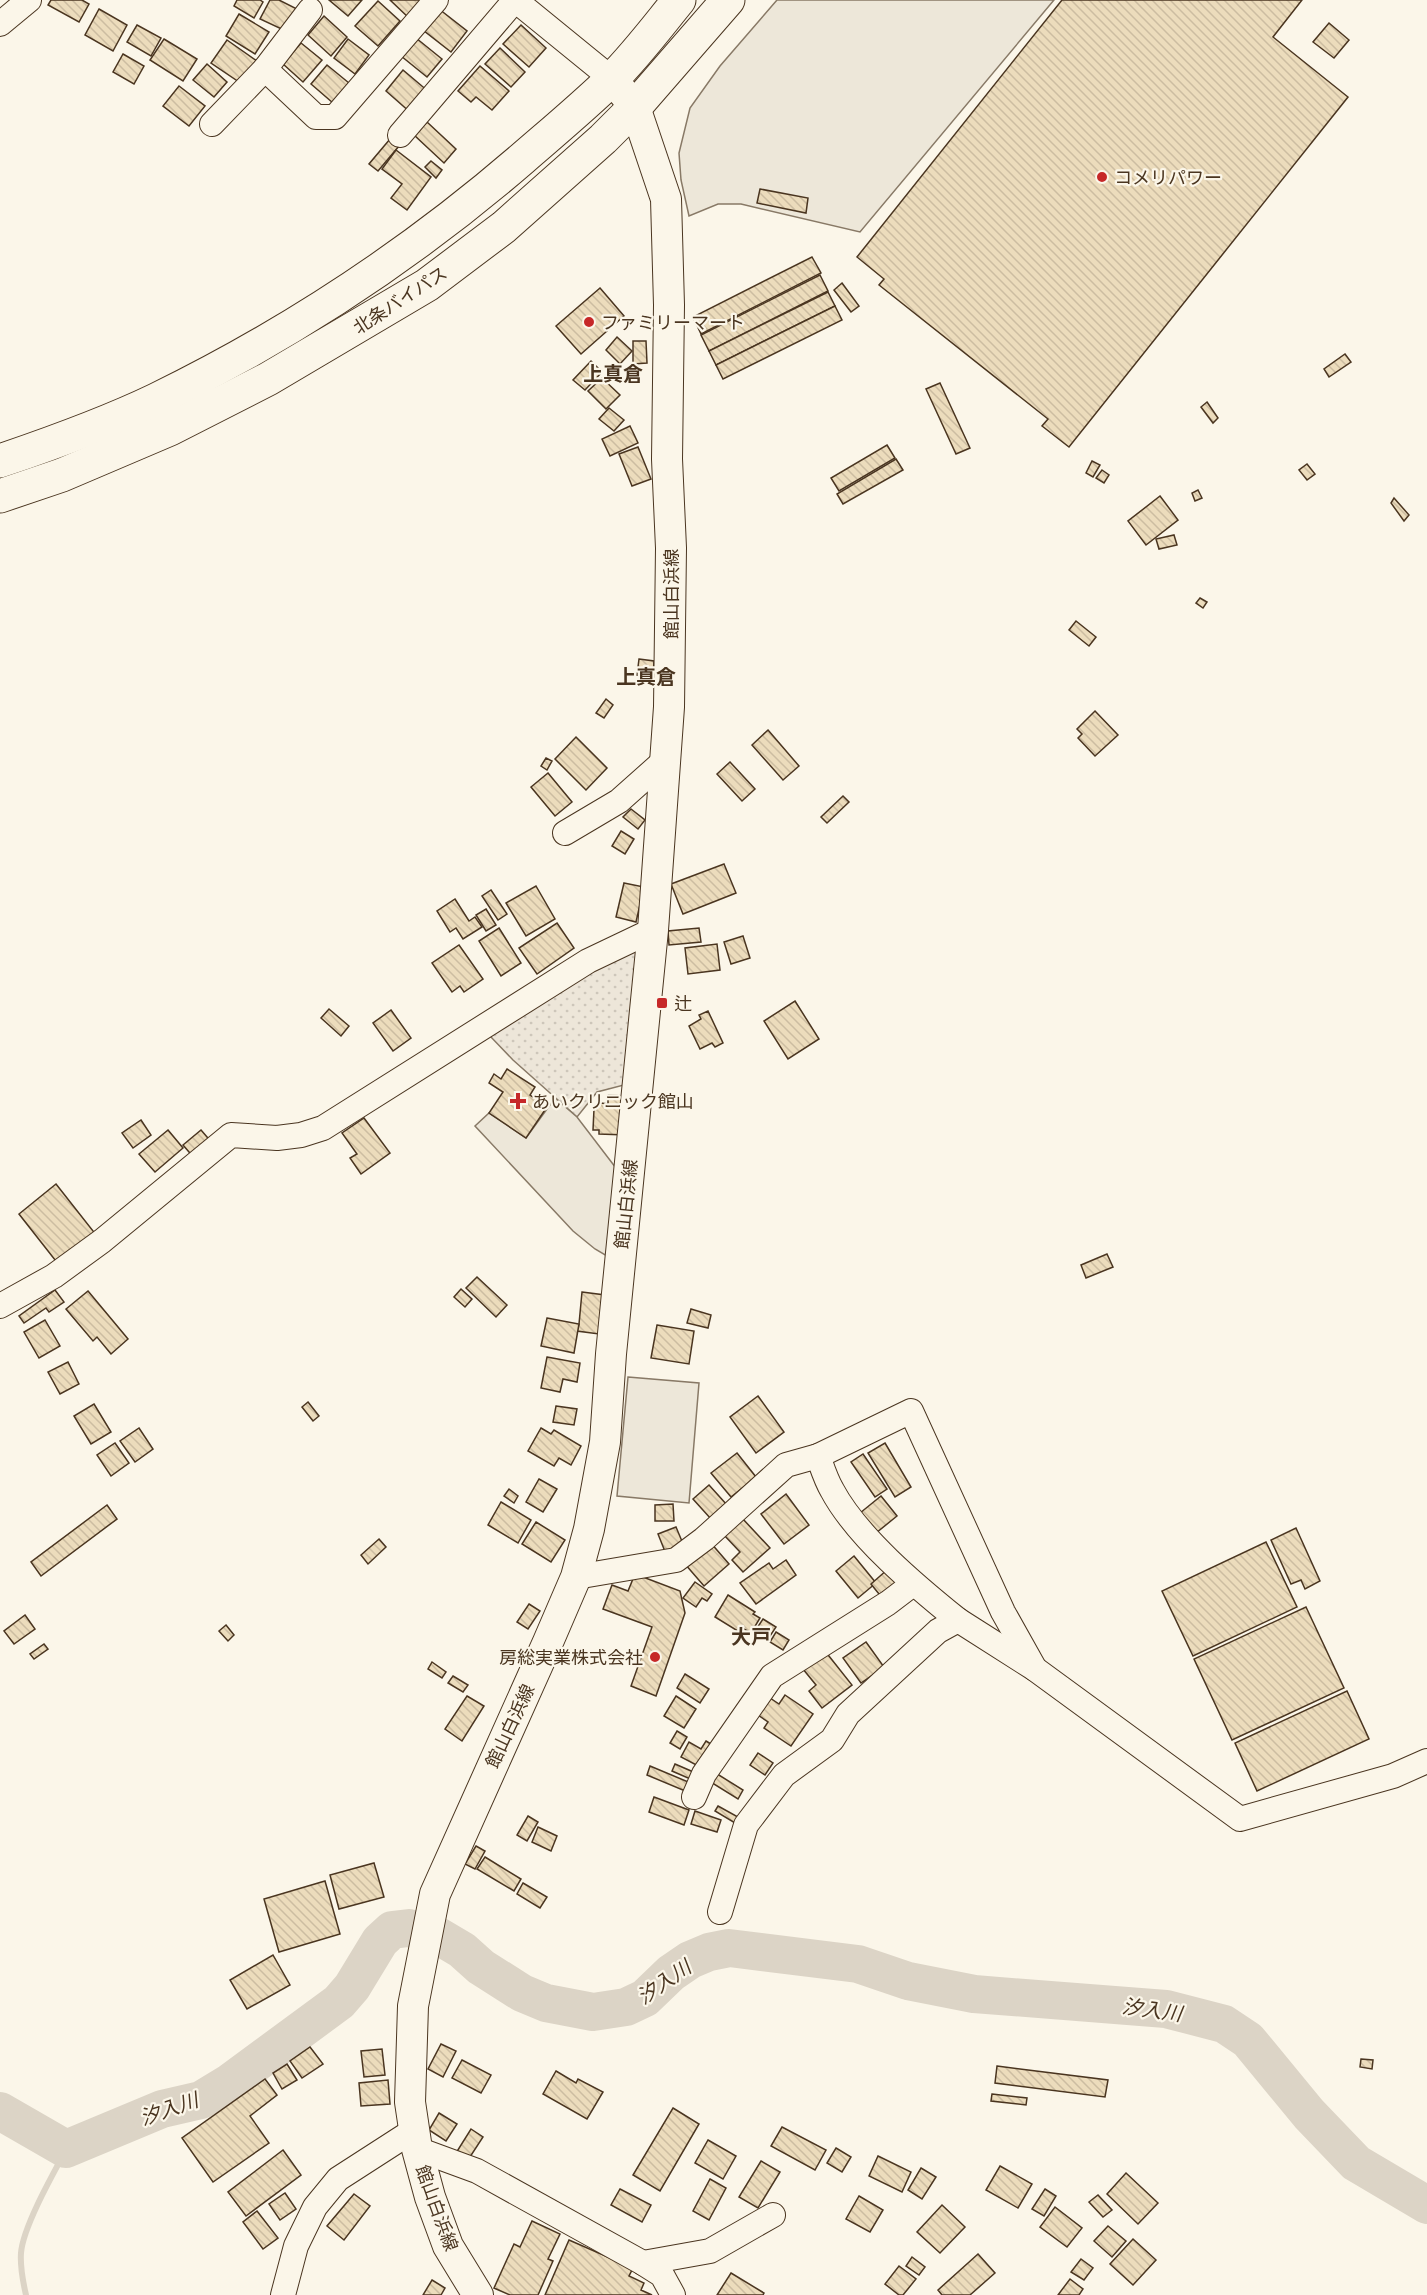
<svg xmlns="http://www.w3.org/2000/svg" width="1427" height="2295" font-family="'Roboto Serif','Noto Sans JP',serif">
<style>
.grass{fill:url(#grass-dots);stroke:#887966;stroke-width:1.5}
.parking{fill:#ede7d9;stroke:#887966;stroke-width:1.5}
.water{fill:url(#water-rules);stroke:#887966;stroke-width:1.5}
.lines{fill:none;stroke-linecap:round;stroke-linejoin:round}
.stream{stroke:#dcd4c6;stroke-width:6}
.river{stroke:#dcd4c6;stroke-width:38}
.building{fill:url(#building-back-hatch);stroke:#4a3520;stroke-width:1.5}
.minor-casing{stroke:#4a3520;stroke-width:26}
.major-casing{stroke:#4a3520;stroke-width:32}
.highway-casing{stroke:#4a3520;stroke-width:35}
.minor{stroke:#fbf6e9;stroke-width:24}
.major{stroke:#fbf6e9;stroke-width:30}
.highway{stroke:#fbf6e9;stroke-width:33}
.poi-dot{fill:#c62828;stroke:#fbf6e9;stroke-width:2}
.labels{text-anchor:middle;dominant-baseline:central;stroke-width:4.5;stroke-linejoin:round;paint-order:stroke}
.poi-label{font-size:18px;fill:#4a3520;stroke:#fbf6e9;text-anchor:start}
.street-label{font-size:18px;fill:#4a3520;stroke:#fbf6e9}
.neighbourhood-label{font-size:20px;font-weight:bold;fill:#4a3520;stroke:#fbf6e9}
.water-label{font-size:20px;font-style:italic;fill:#4a3520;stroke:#fbf6e9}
</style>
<defs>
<pattern id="grass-dots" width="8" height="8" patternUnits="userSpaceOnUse" patternTransform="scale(1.5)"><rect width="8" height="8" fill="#ede6d9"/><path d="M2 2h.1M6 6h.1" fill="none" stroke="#cdc6ba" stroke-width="1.8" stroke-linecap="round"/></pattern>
<pattern id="water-rules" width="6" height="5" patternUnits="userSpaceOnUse" patternTransform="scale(1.5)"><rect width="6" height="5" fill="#dcd4c6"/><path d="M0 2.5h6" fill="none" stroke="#beb7aa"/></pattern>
<pattern id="building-back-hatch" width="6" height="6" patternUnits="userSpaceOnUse" patternTransform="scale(1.5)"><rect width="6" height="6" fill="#ecdcbc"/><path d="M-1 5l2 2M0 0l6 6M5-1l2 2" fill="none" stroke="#ccbda1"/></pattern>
</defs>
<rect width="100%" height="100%" fill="#fbf6e9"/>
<!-- grass -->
<path class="grass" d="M637 948 624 1085 597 1092 577 1117 513 1060 489 1035 605 964Z"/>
<!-- parking -->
<g class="parking">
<path d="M777 0H1054L860 232 741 204H718L689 216 681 180 679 153 690 108 720 66Z"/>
<path d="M555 1098 577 1117 619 1172 612 1259 595 1249 573 1231 475 1126 489 1113 526 1138Z"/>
<path d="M628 1377 699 1383 689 1503 617 1496Z"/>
</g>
<!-- water -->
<path class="water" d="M0 2097 27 2108 68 2134 112 2131 97 2143 83 2147 67 2156 55 2157 0 2123Z"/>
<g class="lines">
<!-- stream -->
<path class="stream" d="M26 2295C23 2282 20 2267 21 2253 23 2227 53 2174 66 2150"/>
<!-- river -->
<path class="river" d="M0 2111 66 2149 162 2109 201 2100 229 2083 339 2002 352 1987 380 1941 392 1930 409 1928 440 1937 462 1950 481 1967 522 1993 546 2003 593 2012 626 2007 645 1998 671 1973 690 1960 709 1952 729 1948 858 1964 908 1981 974 1994 1166 2009 1224 2024 1248 2040 1309 2114 1356 2163 1427 2205"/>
</g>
<!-- building -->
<g class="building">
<path d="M51 0H82L89 4 79 22 48 5Z"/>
<path d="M237 0H260L263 2 254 18 234 6Z"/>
<path d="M270 0H279L299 10 288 32 260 19Z"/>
<path d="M329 0H362L348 16Z"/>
<path d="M390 0H427L410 19Z"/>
<path d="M1062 0H1302L1273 37 1348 97 1069 447 1042 426 1048 419 879 285 884 279 857 257Z"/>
<path d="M378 1 400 21 378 46 355 26Z"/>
<path d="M99 9 127 25 113 51 85 35Z"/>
<path d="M439 9 467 31 451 52 423 30Z"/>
<path d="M239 14 269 32 255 54 226 36Z"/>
<path d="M324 16 347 37 331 56 308 35Z"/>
<path d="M1329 23 1349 40 1334 58 1313 42Z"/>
<path d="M137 25 161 38 151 56 127 42Z"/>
<path d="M521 25 546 48 529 67 503 44Z"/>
<path d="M416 38 442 59 427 77 401 56Z"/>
<path d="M164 39 197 59 183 81 150 60Z"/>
<path d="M348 39 369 55 355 74 334 58Z"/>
<path d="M227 40 257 61 242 84 211 63Z"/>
<path d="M301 43 322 60 303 82 283 64Z"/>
<path d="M500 48 525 72 511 87 485 64Z"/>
<path d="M123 54 144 66 134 84 113 72Z"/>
<path d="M207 64 227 82 214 97 193 80Z"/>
<path d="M327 65 349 83 333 103 311 84Z"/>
<path d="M480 66 509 91 492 110 476 97 471 102 458 91Z"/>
<path d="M403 70 429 92 411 113 386 91Z"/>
<path d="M179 86 205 106 189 126 163 106Z"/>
<path d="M427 122 456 149 444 163 414 135Z"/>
<path d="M390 139 399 146 378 171 369 164Z"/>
<path d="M396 150 431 177 407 210 391 198 402 184 382 169Z"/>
<path d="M431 161 442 170 436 178 425 167Z"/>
<path d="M760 189 808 198 806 213 757 203Z"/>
<path d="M812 257 821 273 701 334 693 317Z"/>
<path d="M820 275 828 291 709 351 701 335Z"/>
<path d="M842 283 859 306 851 312 834 290Z"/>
<path d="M600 288 624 316 581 354 556 326Z"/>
<path d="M828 292 835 306 716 365 709 351Z"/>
<path d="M835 306 842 320 723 379 716 365Z"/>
<path d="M617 337 632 351 620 364 606 350Z"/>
<path d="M633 341H646L647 363 633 364Z"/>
<path d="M1345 354 1351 362 1329 377 1324 369Z"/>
<path d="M591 361 602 372 585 390 573 380Z"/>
<path d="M602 378 620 395 606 409 588 391Z"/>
<path d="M940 383 970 448 956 454 926 389Z"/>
<path d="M1207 402 1218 418 1213 423 1201 407Z"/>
<path d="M609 408 624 420 614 431 599 419Z"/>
<path d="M630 426 638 443 610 456 602 439Z"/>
<path d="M887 445 895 458 839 491 831 478Z"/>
<path d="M638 447 651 479 632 486 619 454Z"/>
<path d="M896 459 903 470 843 504 837 494Z"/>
<path d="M1092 461 1100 465 1093 477 1086 473Z"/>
<path d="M1307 464 1315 474 1307 480 1299 470Z"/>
<path d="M1102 470 1109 475 1104 483 1096 478Z"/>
<path d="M1198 490 1202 498 1195 501 1192 493Z"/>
<path d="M1160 496 1178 520 1146 545 1128 521Z"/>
<path d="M1394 498 1409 515 1404 521 1391 503Z"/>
<path d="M1174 535 1177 545 1159 549 1156 539Z"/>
<path d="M1200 598 1207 602 1203 608 1196 603Z"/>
<path d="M1076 621 1096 637 1089 646 1069 630Z"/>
<path d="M639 659 654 661 653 677 637 675Z"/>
<path d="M606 699 613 705 604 718 596 713Z"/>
<path d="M1095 711 1118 735 1095 756 1078 738 1082 734 1077 729Z"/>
<path d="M768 730 799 766 783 780 752 745Z"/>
<path d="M576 737 607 768 586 790 555 759Z"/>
<path d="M546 758 552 761 547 770 541 766Z"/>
<path d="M730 762 755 789 742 801 717 774Z"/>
<path d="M548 773 572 802 555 816 531 787Z"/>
<path d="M843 796 849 802 827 823 821 817Z"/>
<path d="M631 809 645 820 638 829 623 817Z"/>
<path d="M621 831 634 839 625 854 612 846Z"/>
<path d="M724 864 736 893 683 914 671 884Z"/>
<path d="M624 883 644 887 636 922 616 917Z"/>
<path d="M536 886 555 919 526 936 506 903Z"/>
<path d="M491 890 507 914 498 920 482 896Z"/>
<path d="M455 899 469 921 475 917 482 927 463 939 456 928 450 932 437 911Z"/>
<path d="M486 909 496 925 486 931 476 915Z"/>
<path d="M557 923 574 948 537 974 519 948Z"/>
<path d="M499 928 521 963 501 976 479 941Z"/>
<path d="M699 928 701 942 669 945 668 931Z"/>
<path d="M743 936 750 958 731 964 724 942Z"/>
<path d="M717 944 720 970 688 974 685 948Z"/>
<path d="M459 945 483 979 464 992 460 986 452 992 432 963Z"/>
<path d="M795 1001 819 1039 788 1059 764 1021Z"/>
<path d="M329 1009 349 1026 341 1036 321 1018Z"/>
<path d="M391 1010 411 1038 393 1051 373 1023Z"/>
<path d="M708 1011 723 1043 715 1047 712 1043 700 1049 689 1026 701 1019 699 1015Z"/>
<path d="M507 1069 535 1087 530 1095 547 1107 526 1138 489 1113 503 1092 489 1083 494 1074 501 1079Z"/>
<path d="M608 1095 627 1096 626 1135 599 1134V1130H593L594 1109 601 1103 608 1104Z"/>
<path d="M364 1118 390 1153 361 1174 350 1158 357 1154 342 1133Z"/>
<path d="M141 1120 151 1135 133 1148 122 1133Z"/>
<path d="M168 1130 183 1148 155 1172 139 1154Z"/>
<path d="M201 1130 213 1144 195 1159 183 1145Z"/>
<path d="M56 1184 97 1236 59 1265 19 1214Z"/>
<path d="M1107 1254 1113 1267 1086 1278 1081 1265Z"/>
<path d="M477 1277 507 1305 496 1317 466 1288Z"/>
<path d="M461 1289 472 1299 465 1307 454 1297Z"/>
<path d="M55 1290 64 1302 49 1312 46 1308 24 1323 19 1316Z"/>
<path d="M88 1291 128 1339 111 1354 97 1337 93 1341 66 1309Z"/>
<path d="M582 1292 605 1295 599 1334 577 1331 579 1324Z"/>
<path d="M691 1309 711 1315 708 1328 687 1323Z"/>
<path d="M547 1318 579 1324 574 1353 541 1346Z"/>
<path d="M45 1320 60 1346 39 1358 24 1332Z"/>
<path d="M657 1325 694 1331 689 1364 651 1358Z"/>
<path d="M547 1357 580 1363 577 1382 563 1379 560 1392 541 1388Z"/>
<path d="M68 1362 79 1384 60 1394 48 1372Z"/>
<path d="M758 1396 784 1432 756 1453 730 1417Z"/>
<path d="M308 1402 319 1416 313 1421 302 1407Z"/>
<path d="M94 1404 111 1432 91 1444 74 1416Z"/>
<path d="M556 1406 577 1409 574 1425 553 1422Z"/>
<path d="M139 1428 153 1449 135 1462 120 1441Z"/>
<path d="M541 1428 551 1434 554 1430 581 1446 571 1465 559 1458 554 1466 528 1451Z"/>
<path d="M115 1443 129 1463 111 1476 97 1455Z"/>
<path d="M885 1443 911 1487 895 1497 868 1453Z"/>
<path d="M737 1453 756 1477 731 1497 711 1473Z"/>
<path d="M863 1454 887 1489 875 1497 851 1462Z"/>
<path d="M539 1479 557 1489 543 1512 526 1502Z"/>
<path d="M709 1485 727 1505 711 1519 693 1499Z"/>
<path d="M509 1489 518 1496 514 1503 504 1496Z"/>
<path d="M786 1494 809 1525 784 1544 761 1514Z"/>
<path d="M881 1496 897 1516 876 1533 860 1513Z"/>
<path d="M501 1502 531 1520 518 1543 488 1525Z"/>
<path d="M673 1504 674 1521H655V1505Z"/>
<path d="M107 1505 117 1519 41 1576 31 1562Z"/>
<path d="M742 1518 770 1548 743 1572 732 1560 740 1552 724 1535Z"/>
<path d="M536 1522 565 1540 551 1562 522 1544Z"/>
<path d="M676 1527 684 1546 666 1554 658 1534Z"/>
<path d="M1296 1528 1320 1581 1305 1589 1301 1580 1291 1584 1271 1540Z"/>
<path d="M379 1539 386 1547 368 1564 361 1555Z"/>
<path d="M710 1542 729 1564 704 1586 685 1564Z"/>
<path d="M1266 1542 1297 1607 1193 1656 1162 1591Z"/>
<path d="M854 1556 876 1583 858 1598 836 1571Z"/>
<path d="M786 1560 796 1575 756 1604 740 1583 769 1563 773 1569Z"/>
<path d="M888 1569 901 1585 883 1599 871 1584Z"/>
<path d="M635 1574 680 1591 685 1613 656 1696 631 1686 652 1627 603 1609 612 1585 628 1591Z"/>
<path d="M695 1582 712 1594 707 1601 702 1598 696 1607 683 1598Z"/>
<path d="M728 1595 755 1612 753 1614 760 1618 751 1633 744 1629 741 1633 715 1617Z"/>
<path d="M529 1604 540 1611 528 1629 517 1622Z"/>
<path d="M1306 1607 1344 1688 1232 1740 1194 1659Z"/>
<path d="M25 1615 35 1629 14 1644 4 1631Z"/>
<path d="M763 1619 776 1627 768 1639 755 1631Z"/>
<path d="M226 1625 234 1635 228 1641 219 1631Z"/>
<path d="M776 1632 789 1640 783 1650 770 1642Z"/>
<path d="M866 1642 884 1667 861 1683 843 1658Z"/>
<path d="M44 1644 48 1649 34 1659 30 1654Z"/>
<path d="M825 1651 852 1685 822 1708 809 1691 816 1685 803 1669Z"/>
<path d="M432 1662 446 1672 442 1678 428 1669Z"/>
<path d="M685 1674 709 1689 700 1703 677 1688Z"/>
<path d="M453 1676 468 1685 463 1692 448 1683Z"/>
<path d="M1347 1691 1369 1739 1257 1791 1235 1743Z"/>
<path d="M785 1695 813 1714 791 1746 764 1728 768 1722 758 1715 770 1698 779 1704Z"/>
<path d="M467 1696 484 1706 462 1741 445 1729Z"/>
<path d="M676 1696 696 1709 684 1728 664 1716Z"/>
<path d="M677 1731 687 1737 680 1749 670 1743Z"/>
<path d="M706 1741 716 1747 704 1769 681 1757 689 1742 701 1749Z"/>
<path d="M758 1753 773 1763 765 1775 750 1765Z"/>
<path d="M675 1764 698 1774 695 1781 672 1771Z"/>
<path d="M650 1766 693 1784 690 1793 647 1775Z"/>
<path d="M714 1772 743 1790 738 1799 709 1781Z"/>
<path d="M654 1797 689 1810 684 1825 649 1812Z"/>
<path d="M718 1806 738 1817 735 1823 715 1811Z"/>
<path d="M695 1811 721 1820 717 1832 691 1824Z"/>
<path d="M528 1816 538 1822 527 1841 517 1835Z"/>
<path d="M538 1827 557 1836 551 1851 532 1842Z"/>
<path d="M476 1846 485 1851 475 1869 465 1864Z"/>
<path d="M485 1857 521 1879 514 1891 477 1869Z"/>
<path d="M374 1863 384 1897 339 1909 330 1875Z"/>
<path d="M325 1881 340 1934 279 1952 264 1899Z"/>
<path d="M523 1883 547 1897 540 1908 517 1894Z"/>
<path d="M273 1955 290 1985 247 2009 230 1980Z"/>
<path d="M441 2044 456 2051 443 2077 428 2069Z"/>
<path d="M310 2047 323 2064 302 2078 290 2061Z"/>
<path d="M382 2049 385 2075 364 2077 361 2051Z"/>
<path d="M1361 2059 1373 2060 1372 2069 1360 2067Z"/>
<path d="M462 2060 491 2075 481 2093 452 2078Z"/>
<path d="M287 2064 297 2080 282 2089 273 2073Z"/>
<path d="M997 2066 1108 2080 1105 2097 995 2083Z"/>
<path d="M556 2071 576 2083 578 2079 603 2092 587 2119 543 2094Z"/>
<path d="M265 2079 277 2095 250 2116 269 2143 213 2182 182 2138Z"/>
<path d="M388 2080 390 2104 361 2106 359 2083Z"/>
<path d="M992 2094 1027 2098 1026 2105 991 2101Z"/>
<path d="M673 2108 699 2124 660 2191 633 2175Z"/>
<path d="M439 2113 457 2124 446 2141 429 2130Z"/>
<path d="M782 2127 826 2150 815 2170 771 2146Z"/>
<path d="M471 2129 483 2137 468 2160 456 2153Z"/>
<path d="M708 2140 736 2156 723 2179 695 2163Z"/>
<path d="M836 2148 851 2157 842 2172 827 2163Z"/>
<path d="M283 2150 301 2175 246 2216 228 2192Z"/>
<path d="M878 2156 911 2172 902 2192 869 2176Z"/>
<path d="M761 2161 780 2172 758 2208 739 2197Z"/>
<path d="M1000 2166 1032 2184 1018 2208 986 2190Z"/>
<path d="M921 2168 936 2177 922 2199 908 2190Z"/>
<path d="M1126 2173 1158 2203 1138 2224 1107 2194Z"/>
<path d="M710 2179 726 2188 709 2220 693 2211Z"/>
<path d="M620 2189 651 2205 642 2222 611 2205Z"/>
<path d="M1045 2189 1056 2196 1044 2216 1032 2209Z"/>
<path d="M285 2193 296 2209 280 2220 269 2204Z"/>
<path d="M354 2194 370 2206 344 2240 327 2226Z"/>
<path d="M1098 2195 1112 2210 1103 2217 1089 2202Z"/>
<path d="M859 2196 883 2210 870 2232 846 2219Z"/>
<path d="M942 2205 965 2227 940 2253 917 2232Z"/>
<path d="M1055 2207 1082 2228 1067 2247 1040 2227Z"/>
<path d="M257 2211 278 2238 263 2249 243 2222Z"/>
<path d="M532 2221 560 2234 548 2259 553 2261 538 2295H510L494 2288 514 2244 520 2247Z"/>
<path d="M1108 2226 1126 2241 1112 2257 1094 2241Z"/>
<path d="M1133 2239 1156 2260 1133 2285 1110 2264Z"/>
<path d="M569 2240 633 2268 629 2276 644 2283 641 2290 652 2295H545Z"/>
<path d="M978 2254 995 2273 970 2295H942L938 2290Z"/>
<path d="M912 2257 925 2267 919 2275 906 2266Z"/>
<path d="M1081 2259 1093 2268 1084 2280 1071 2272Z"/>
<path d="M899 2266 916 2279 903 2295H899L885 2284Z"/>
<path d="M731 2273 764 2293 763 2295H717Z"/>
<path d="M1070 2279 1083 2289 1079 2295H1058Z"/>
<path d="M432 2280 445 2288 441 2295H423Z"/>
</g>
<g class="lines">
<!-- minor casing -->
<g class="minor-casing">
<g id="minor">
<path d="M515 0 612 79"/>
<path d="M0 24 29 0"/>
<path d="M265 69 316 117H335L436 0"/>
<path d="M212 124 265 69 310 10"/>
<path d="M400 135 515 0"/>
<path d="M565 833 619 801 665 760"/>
<path d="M0 1306 54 1276 102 1241 231 1135 277 1138 301 1135 323 1128 588 961 653 930"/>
<path d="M818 1456C822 1467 826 1480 832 1490 857 1537 917 1587 958 1620"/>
<path d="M576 1577 676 1560 704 1539 786 1465 818 1456 911 1411 1003 1612 1035 1669 1240 1819 1393 1776 1427 1761"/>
<path d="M694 1797 704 1774 772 1676 888 1603 913 1584"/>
<path d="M720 1912 746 1825 784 1775 832 1740 848 1714 938 1631 958 1620 1035 1669"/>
<path d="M417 2149 477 2171 643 2263 662 2275 673 2295"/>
<path d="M643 2263 710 2251 773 2215"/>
<path d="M283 2295 296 2246 315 2207 338 2179 414 2130"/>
</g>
</g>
<!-- major casing -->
<g class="major-casing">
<path id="major" d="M478 2295 448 2246 430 2197 417 2149 410 2102 413 2006 435 1894 548 1642 576 1577 589 1529 605 1442 611 1354 653 930 669 707 671 548 667 459 669 305 666 199 635 107 612 79"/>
</g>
<!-- highway casing -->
<g class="highway-casing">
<g id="highway">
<path d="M0 461C53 443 106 424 156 400 289 335 412 254 523 158 553 132 583 107 612 79 636 55 657 27 679 0"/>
<path d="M0 496 62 475 170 429 268 379 427 285 504 227 603 139 635 107 728 0"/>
</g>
</g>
<!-- minor -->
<use href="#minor" class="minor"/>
<!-- major -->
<use href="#major" class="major"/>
<!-- highway -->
<use href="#highway" class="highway"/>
</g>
<!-- markers -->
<g class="poi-dot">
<circle cx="1102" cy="177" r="6"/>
<circle cx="589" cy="322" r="6"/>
<rect x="656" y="997" width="12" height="12" rx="3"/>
<path d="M515 1092h6v6h6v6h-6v6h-6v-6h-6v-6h6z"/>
<circle cx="655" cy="1657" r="6"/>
</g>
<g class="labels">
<!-- poi labels -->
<g class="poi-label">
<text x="1114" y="177">コメリパワー</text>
<text x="601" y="322">ファミリーマート</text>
<text x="674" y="1003">辻</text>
<text x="532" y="1101">あいクリニック館山</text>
<text x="643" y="1657" text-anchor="end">房総実業株式会社</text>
</g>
<!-- street labels -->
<g class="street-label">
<text transform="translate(400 300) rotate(-33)">北条バイパス</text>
<text transform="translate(671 594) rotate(-90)">館山白浜線</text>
<text transform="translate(626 1204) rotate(-84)">館山白浜線</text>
<text transform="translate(510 1726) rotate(-65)">館山白浜線</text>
<text transform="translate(437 2208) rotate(70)">館山白浜線</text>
</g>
<!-- neighbourhood labels -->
<g class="neighbourhood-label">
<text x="613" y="374">上真倉</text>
<text x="646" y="677">上真倉</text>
<text x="751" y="1637">大戸</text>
</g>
<!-- water labels -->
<g class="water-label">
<text transform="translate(664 1982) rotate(-35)">汐入川</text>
<text transform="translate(1152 2010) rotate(8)">汐入川</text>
<text transform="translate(169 2109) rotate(-19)">汐入川</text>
</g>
</g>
</svg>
